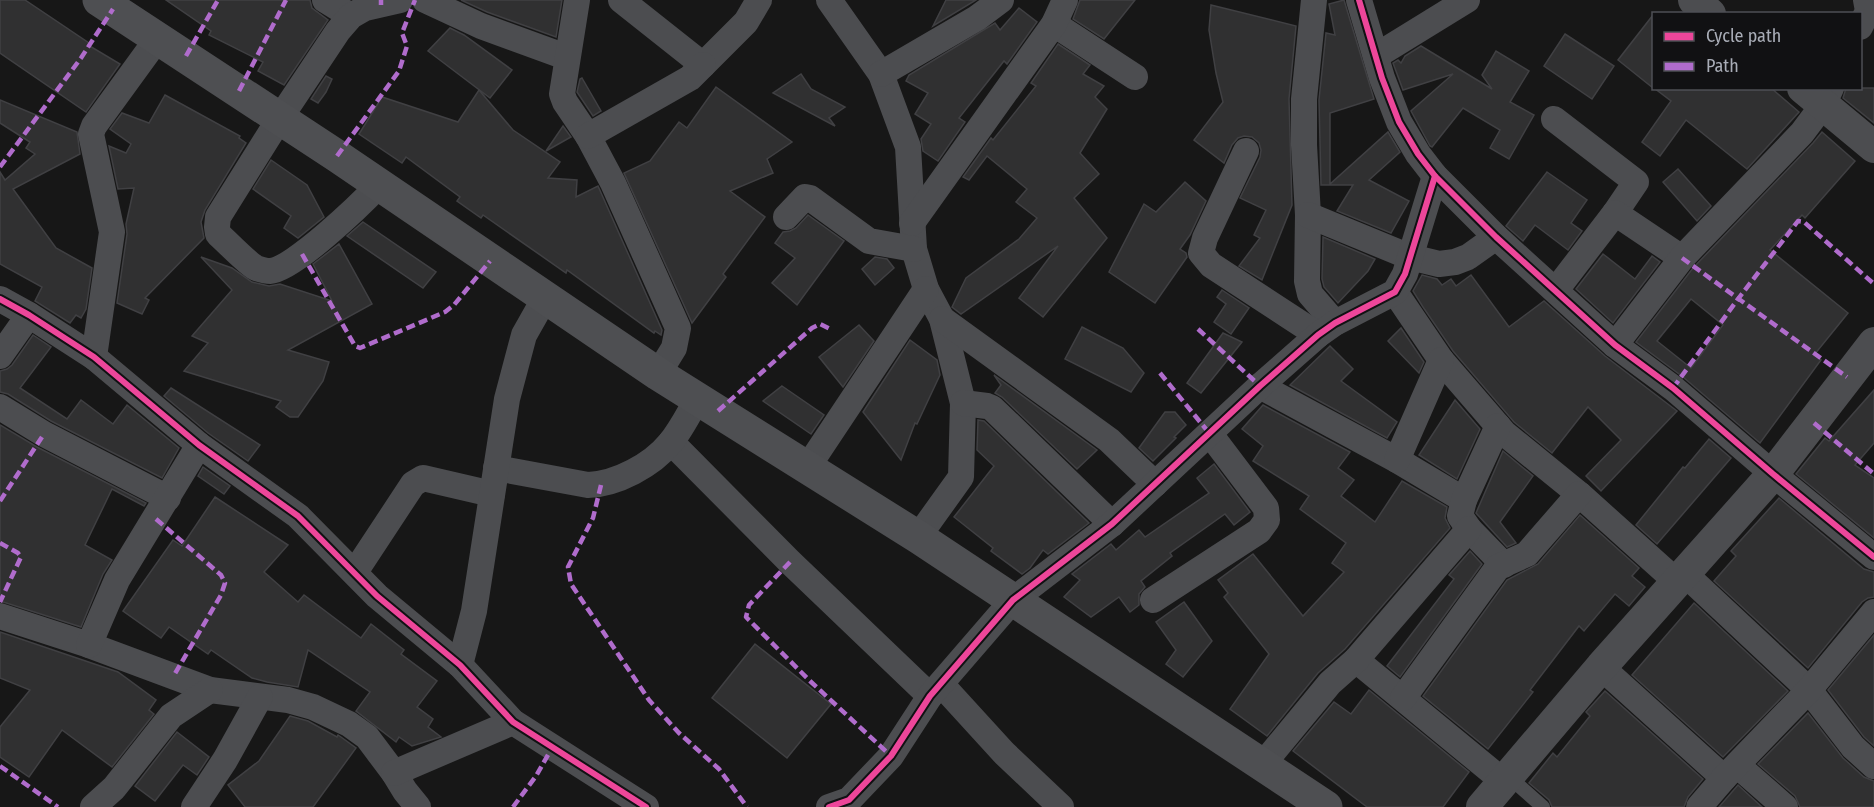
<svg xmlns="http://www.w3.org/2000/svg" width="1874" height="807" font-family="'Fira Sans Condensed',sans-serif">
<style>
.building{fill:#303031;stroke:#404043;stroke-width:1.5;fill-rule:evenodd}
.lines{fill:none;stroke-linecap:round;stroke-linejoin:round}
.service{stroke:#4c4d50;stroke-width:14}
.minor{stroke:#4c4d50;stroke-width:26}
.tertiary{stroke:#4c4d50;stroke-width:32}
.primary{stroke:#4e4f52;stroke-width:33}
.quiet{stroke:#b06ccc;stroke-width:4.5;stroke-dasharray:9 4.5;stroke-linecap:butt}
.cycleway-casing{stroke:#111113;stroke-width:10}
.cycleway{stroke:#ed469a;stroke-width:6}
</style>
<rect width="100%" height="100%" fill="#171717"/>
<!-- building -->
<g class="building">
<path d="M0 0H25L89 43 88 45 120 64 86 112 0 53Z"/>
<path d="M166 0H310L312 8 328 20 284 85 258 71 263 62 209 35 211 31Z"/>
<path d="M461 0H562L556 37 487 12Z"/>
<path d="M946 0H976L933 26Z"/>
<path d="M1080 0H1135L1104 39 1073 19Z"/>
<path d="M1344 0 1374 99 1330 113V184L1388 132 1400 152 1369 180 1409 201 1391 233 1337 211 1353 185H1321L1319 100 1326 33 1335 35 1329 4Z"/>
<path d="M1211 5 1296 26 1289 99 1292 205 1262 280 1239 266 1260 238 1254 235 1266 210 1240 198 1260 157 1261 150 1259 143 1252 137 1244 136 1238 138 1232 145 1224 163 1194 140 1223 102 1216 73 1209 30Z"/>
<path d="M1019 8 1037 22 1007 64 1004 61 959 118 965 122 938 161 923 151 921 139 931 124 915 114 928 93 906 81 909 75 995 23 1000 30Z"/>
<path d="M1653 15V88L1618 60Z"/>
<path d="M450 28 464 35 512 70 490 98 428 51Z"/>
<path d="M1565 34 1614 66 1592 99 1544 66Z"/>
<path d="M1058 44 1090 65 1083 74 1104 86 1095 97 1107 109 1080 153 1099 174 1074 198 1107 238 1043 317 1019 298 1058 246 961 314 952 307 966 278 1019 239 1037 218 1016 202 1027 189 987 156 969 180 963 177 991 138 993 140 1036 86 1031 83Z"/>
<path d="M1421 46 1492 89 1482 75 1496 51 1529 71 1510 102 1534 115 1509 159 1490 148 1500 130 1463 108 1432 147 1430 146 1411 111 1453 74 1403 90 1393 63 1398 60 1401 63 1405 56Z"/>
<path d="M801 74 811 89 845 107 829 118 835 126 773 93Z"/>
<path d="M326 76 332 79 326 92 318 103 311 99Z"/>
<path d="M582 78 601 111 593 116 577 92 580 79Z"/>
<path d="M716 87 792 142 767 159 773 173 730 191 765 217 723 274 726 277 692 323 624 173 650 161 679 122 687 128Z"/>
<path d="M1654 88H1771L1799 112 1747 169 1686 120 1660 156 1642 142 1671 101Z"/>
<path d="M1846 88H1874V123L1843 98Z"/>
<path d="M479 90 513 130 560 162 548 178 577 180 576 197 598 186 662 330 661 335 655 331 654 333 567 270 566 273 483 215 481 218 457 201 460 197 406 157 402 163 359 134 382 97 458 122Z"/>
<path d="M165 95 240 136 239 138 246 143 205 210 201 222 204 238 145 298 149 300 142 314 117 303 127 234 126 224 134 188 118 189 109 146 126 153 131 144 110 129 122 113 149 123Z"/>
<path d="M0 100 77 132 80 154 13 189 56 248 92 268 86 309 81 318 76 315 70 323 35 301 42 287 0 264V172L5 180 35 154 26 148 30 142 0 123Z"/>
<path d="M563 126 571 137 546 151Z"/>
<path d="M1822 132 1855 161 1805 218 1802 215 1770 250 1848 313 1814 355 1821 360 1760 443 1683 377 1636 342 1693 268 1813 143ZM1691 299 1723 325 1691 368 1657 341Z"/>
<path d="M271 160 307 185 324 217 298 238 284 228 291 216 253 189Z"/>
<path d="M1678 169 1711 206 1697 221 1663 182Z"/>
<path d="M1547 172 1587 200 1571 223 1582 231 1568 250 1535 225 1523 241 1506 226Z"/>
<path d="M1185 182 1206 201 1190 235 1180 249 1186 253 1187 257 1155 303 1109 272 1144 204 1156 212Z"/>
<path d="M808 215 844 241 797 305 772 283 795 258 775 243 783 232 790 231 796 228Z"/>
<path d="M363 222 436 272 423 288 347 236Z"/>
<path d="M1323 237 1375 259 1368 271 1338 303 1324 287 1322 279Z"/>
<path d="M339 244 372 304 288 350 329 362 323 381 298 417H290L276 407 281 401 184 371 208 343 192 336 232 290 201 257 232 268 252 282 269 286 280 284 332 301 313 264Z"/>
<path d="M1603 254 1635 279 1652 256 1660 262 1613 323 1576 289Z"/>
<path d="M875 257 887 259 894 268 875 285 862 269Z"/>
<path d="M1422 275 1437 279 1442 285 1451 279 1456 286 1471 275 1509 327 1544 301 1605 356 1677 411 1601 491 1586 476 1621 440 1588 407 1552 453 1514 422 1453 351 1423 307 1413 291Z"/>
<path d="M1222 290 1249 308 1231 334 1214 322 1226 304 1217 297Z"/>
<path d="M859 325 874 341 843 387 819 357Z"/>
<path d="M1082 327 1123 348 1144 373 1131 392 1065 359Z"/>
<path d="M1401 328 1424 362 1419 373 1388 341Z"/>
<path d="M1223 333 1242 342 1201 393 1187 383Z"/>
<path d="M33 335 51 347 20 388 67 419 81 400 113 424 127 405 179 448 162 478 51 421 8 394 0 392V371L7 369 12 365Z"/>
<path d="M910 340 937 360 940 375 917 424 915 423 901 460 863 412Z"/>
<path d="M1330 346 1353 369 1341 381 1397 422 1387 438 1290 385Z"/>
<path d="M994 375 1097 450 1077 469 1002 397 995 393 1001 385Z"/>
<path d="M782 386 824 415 811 434 763 401Z"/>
<path d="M171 388 260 445 248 461 208 433 164 396Z"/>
<path d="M1874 390V443L1855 465 1874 478V538L1796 474 1825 438 1829 441Z"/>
<path d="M1455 400 1480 429 1457 479 1419 455Z"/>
<path d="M1263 405 1350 452 1338 468 1354 480 1341 496 1375 522 1402 481 1447 507 1445 518 1450 528 1345 649 1318 673 1267 736 1230 709 1269 654 1224 597 1228 593 1218 580 1253 554 1303 616 1344 572 1332 563 1346 543 1300 509 1309 496 1253 461 1263 446 1242 429Z"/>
<path d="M1165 412H1175L1186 425 1174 437 1176 438 1153 461 1139 448Z"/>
<path d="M978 420 984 421 1089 523 1048 554 1043 550 1030 568 1022 574 991 551 993 548 954 517 994 466 977 450Z"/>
<path d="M0 425 37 447 146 503 144 506 112 489 85 545 112 560 103 574 81 627 0 601Z"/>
<path d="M1709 439 1731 458 1657 544 1636 525 1683 467 1685 468Z"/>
<path d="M1503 451 1533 476 1500 522 1516 543 1507 547 1476 513Z"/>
<path d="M1214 464 1250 512 1234 525 1225 514 1170 553 1172 556 1141 581 1145 587 1139 594V605L1130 612 1119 597 1091 617 1064 597 1080 580 1072 574 1111 544 1116 550 1139 530 1145 537 1209 493 1197 478Z"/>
<path d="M203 467 230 486 224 494 198 476Z"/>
<path d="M215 497 288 545 264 572 298 602 304 595 361 638 371 624 404 650 401 654 437 681 417 707 433 719 428 727 441 737 412 746 399 737 396 742 356 711 370 692 308 650 298 687 267 682 252 678 211 650 208 654 169 627 161 638 123 611 173 540 182 546Z"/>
<path d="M1779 498 1864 569 1874 572V597L1868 598 1862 602 1808 668 1714 581 1736 556 1731 551Z"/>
<path d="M1580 515 1639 568 1632 576 1645 587 1629 606 1615 594 1584 631 1579 626 1530 690 1533 692 1488 749 1423 696 1507 580 1538 564Z"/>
<path d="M1470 551 1482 564 1400 677 1387 666 1454 579 1449 575Z"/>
<path d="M1184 602 1212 641 1183 677 1166 664 1176 650 1156 622Z"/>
<path d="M1694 603 1788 691 1723 757 1632 675Z"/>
<path d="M0 632 118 672 156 700 149 710 154 714 112 767 62 730 29 777 0 757V727L30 690 0 678Z"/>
<path d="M1874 635V746L1864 737 1828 690Z"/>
<path d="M755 644 831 704 787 758 712 698Z"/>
<path d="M1369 690 1469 772 1443 807H1367L1293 751 1334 702 1351 714Z"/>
<path d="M1605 691 1703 779 1688 797 1684 807H1552L1549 800 1529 783 1553 753 1557 757 1590 716 1586 712Z"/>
<path d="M1808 713 1843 758 1864 777 1874 781V807H1800L1795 796 1758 764Z"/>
<path d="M290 716 308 721 337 737 338 735 341 737 356 748 313 807H245L228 785 259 761Z"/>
<path d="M177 732 209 757 197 775 183 765 155 801 135 786Z"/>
<path d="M1738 785 1762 807H1719Z"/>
</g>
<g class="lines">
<!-- service -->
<path class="service" d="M1508 776 1543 807"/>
<!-- minor -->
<g class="minor">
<path d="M325 0 351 16"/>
<path d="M425 0 481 26 566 57"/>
<path d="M577 0 562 94 565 102 588 136 613 183 678 328 674 348 658 374"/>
<path d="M621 0 703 65 746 22 759 0"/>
<path d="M829 0 881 74 908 147 914 249 926 289 942 319 963 403 961 477 918 537"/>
<path d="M1314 0 1304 99V145L1308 215 1307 281 1310 294 1335 323"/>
<path d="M1359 0 1382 78 1399 122 1418 154 1435 176 1496 237 1615 345 1673 388 1773 474 1874 557"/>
<path d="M1054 24 1135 77"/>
<path d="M1860 27 1868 11 1866 0"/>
<path d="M1376 56 1467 0"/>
<path d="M881 74 977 18 1001 0"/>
<path d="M1554 119 1636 182 1615 213"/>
<path d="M588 136 690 78 703 65"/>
<path d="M1246 151 1205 238 1201 253 1211 265 1318 335"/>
<path d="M379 185C362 203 293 270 270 271 267 271 259 269 256 268 247 263 227 242 218 234L217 227 218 217 280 118 338 31 351 16 365 8 400 0"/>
<path d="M1308 215 1410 257 1439 264 1455 262 1468 257 1496 237"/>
<path d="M786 217 805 197 810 198 869 241 914 249"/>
<path d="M912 223 1054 24 1065 0"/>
<path d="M1556 290 1615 213 1682 258"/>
<path d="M1395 292 1441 360 1504 433 1579 494 1677 582"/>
<path d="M0 299 29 315 94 357 199 445 298 516 377 596 460 665 513 722 646 807"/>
<path d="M942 319 1109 440 1155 484"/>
<path d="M1615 345 1682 258 1802 133 1823 105 1831 88"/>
<path d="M0 356 29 315"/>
<path d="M94 357 112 232 91 134 94 126 158 38"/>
<path d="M1260 386 1397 460 1464 500"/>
<path d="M963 403 987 406 992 408 1112 524"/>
<path d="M0 407 44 434 168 498"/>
<path d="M1498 426 1464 500 1460 516 1469 529 1504 565"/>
<path d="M671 442 790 562 930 696"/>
<path d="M1397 460 1441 360"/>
<path d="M496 468 588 485C617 484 652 465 670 443 681 430 689 413 698 398"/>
<path d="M807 468 926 289"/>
<path d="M355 572 413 484 423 478 492 494"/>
<path d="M1685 574 1809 690 1853 747 1874 766"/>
<path d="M1153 600 1259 531 1267 520 1266 508 1210 434"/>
<path d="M0 616 89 645 210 690 288 700 313 707 349 724 367 737 394 773 405 791 418 807"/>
<path d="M89 645 117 580 199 445"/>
<path d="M1356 660 1503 781"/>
<path d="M460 665 474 611 507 399 524 335 546 296"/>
<path d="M1601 667 1724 778"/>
<path d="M941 684 1004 753 1061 807"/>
<path d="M1403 698 1498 567 1527 554 1579 494"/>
<path d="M1263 764 1330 683 1356 660 1469 529"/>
<path d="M1737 765 1785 807"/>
<path d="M394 773 513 722"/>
<path d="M93 807 114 788 171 716 210 690"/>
<path d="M194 807 225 760 260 697"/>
<path d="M829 807 849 800 891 756 930 696 1013 600 1112 524 1260 386 1318 335 1335 323 1395 292 1405 274 1435 176"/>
<path d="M1699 807 1724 778 1809 690 1874 612"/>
</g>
<!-- tertiary -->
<g class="tertiary">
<path d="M1694 0 1710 14"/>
<path d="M1803 88 1874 147"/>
<path d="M1482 807 1601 667 1773 474 1874 343"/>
</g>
<!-- primary -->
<path class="primary" d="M99 0 337 156 658 374 918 537 1326 807"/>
<!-- quiet -->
<g class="quiet">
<path d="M381 5V0"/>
<path d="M186 56 218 0"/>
<path d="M239 91 286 0"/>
<path d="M337 156 399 71 407 46 402 33 415 0"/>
<path d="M0 167 81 58 113 9"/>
<path d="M302 254 355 346 360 348 445 312 454 305 490 261"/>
<path d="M1682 258 1847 377"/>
<path d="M1198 329 1260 386"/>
<path d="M1160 373 1210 434"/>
<path d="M1673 388 1738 299 1798 221 1804 222 1874 284"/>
<path d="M718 411 812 328 820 324 830 329"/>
<path d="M1814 423 1874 474"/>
<path d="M601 485 593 518 568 567 571 584 649 700 679 733 719 769 747 807"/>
<path d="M0 501 44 434"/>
<path d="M156 519 221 575 225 583 221 595 173 677"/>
<path d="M0 543 18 553 21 557 0 602"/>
<path d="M790 562 749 605 746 617 810 681 891 756"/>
<path d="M0 766 58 807"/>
<path d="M513 807 536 776 553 746"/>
</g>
<!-- cycleway casing -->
<g class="cycleway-casing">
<g id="cycleway">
<path d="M1359 0 1382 78 1399 122 1418 154 1435 176 1496 237 1615 345 1673 388 1773 474 1874 557"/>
<path d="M0 299 29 315 94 357 199 445 298 516 377 596 460 665 513 722 646 807"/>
<path d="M829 807 849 800 891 756 930 696 1013 600 1112 524 1260 386 1318 335 1335 323 1395 292 1405 274 1435 176"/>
</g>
</g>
<!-- cycleway -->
<use href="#cycleway" class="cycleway"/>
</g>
<!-- legend -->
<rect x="1652" y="12" width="210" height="78" fill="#111113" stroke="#4e4f55" stroke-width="1.5"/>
<rect x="1664" y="32" width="30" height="9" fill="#ed469a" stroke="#4e4f55" stroke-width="1.5"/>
<text x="1706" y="42" font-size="18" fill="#a9adb7">Cycle path</text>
<rect x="1664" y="62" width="30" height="9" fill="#b06ccc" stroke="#4e4f55" stroke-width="1.5"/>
<text x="1706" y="72" font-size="18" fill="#a9adb7">Path</text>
</svg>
